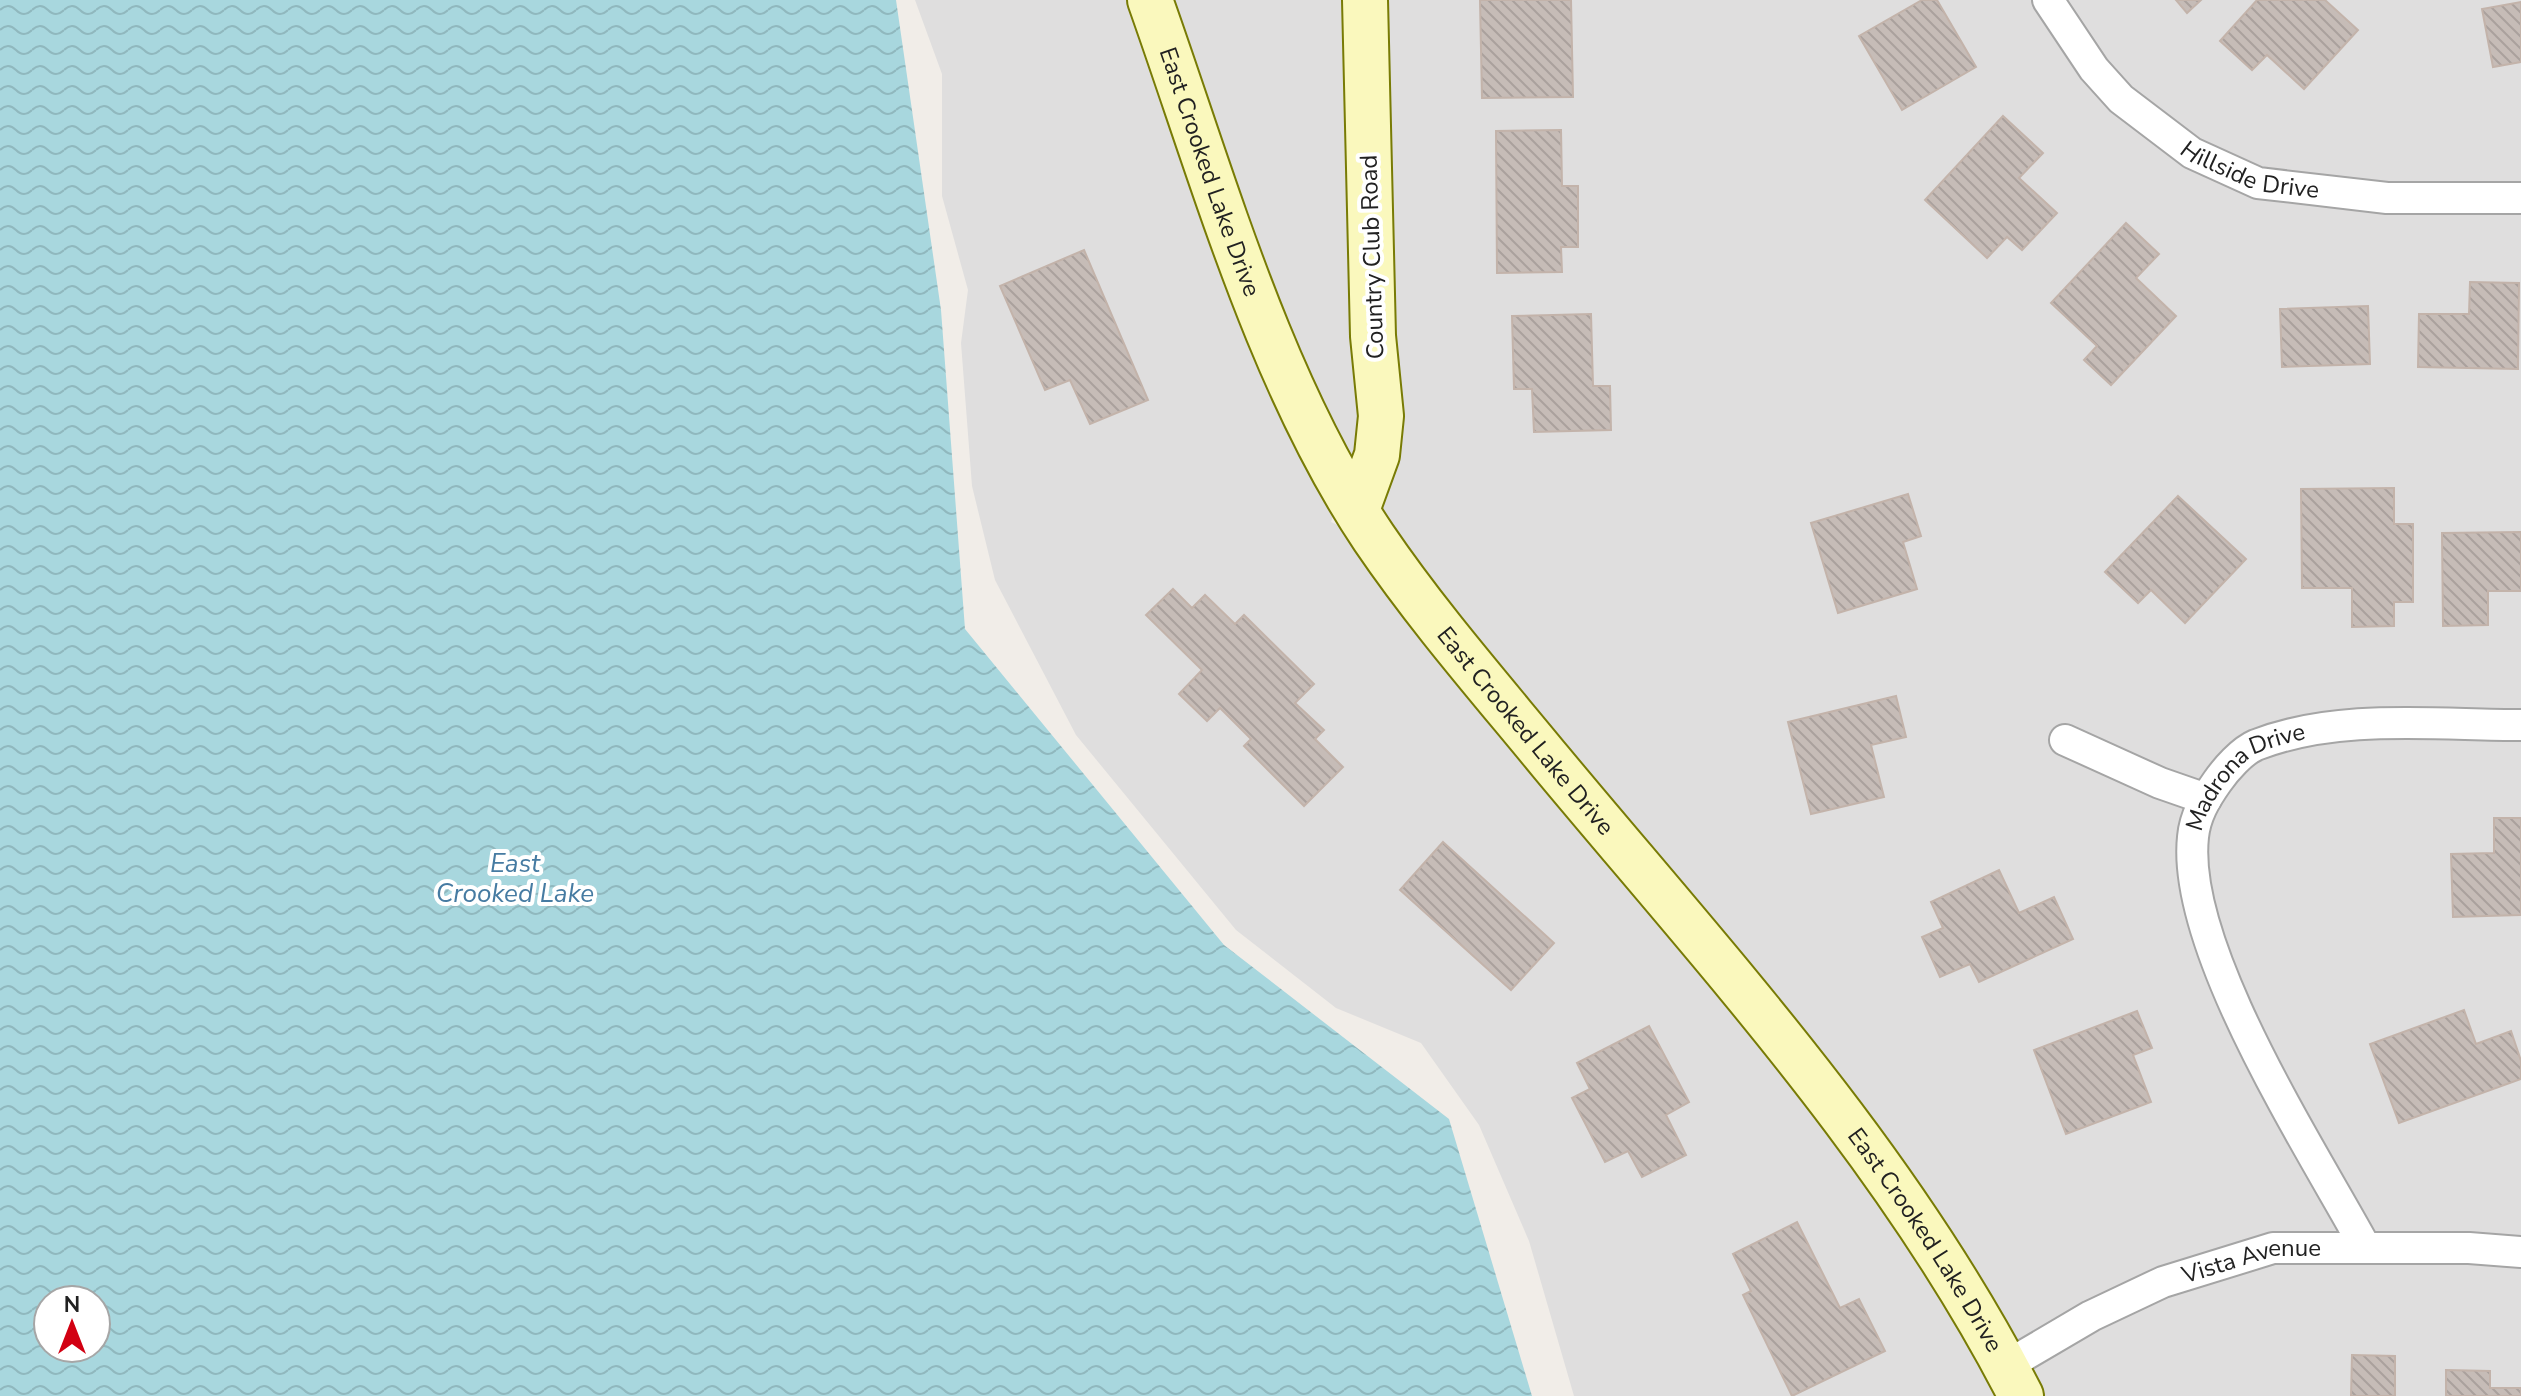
<svg xmlns="http://www.w3.org/2000/svg" width="2521" height="1396" font-family="'Nunito Sans',sans-serif">
<style>
.residential{fill:#dfdede}
.water{fill:url(#water-waves);fill-rule:evenodd}
.building{fill:url(#building-back-hatch);stroke:#c3b3aa;stroke-width:2}
.lines{fill:none;stroke-linecap:round;stroke-linejoin:round}
.street-casing{stroke:#a5a5a5;stroke-width:34}
.secondary-casing{stroke:#787b05;stroke-width:48}
.street{stroke:#fff;stroke-width:30}
.secondary{stroke:#faf8bd;stroke-width:44}
.labels{text-anchor:middle;dominant-baseline:central;stroke-width:8;stroke-linejoin:round;paint-order:stroke}
.street-label{font-size:24px;fill:#212121;stroke:#fff}
.water-label{font-size:26px;font-style:italic;fill:#467ba2;stroke:#fff}
</style>
<defs>
<pattern id="water-waves" width="16" height="10" patternUnits="userSpaceOnUse" patternTransform="scale(2)"><rect width="16" height="10" fill="#a8d7de"/><path d="M0 5q4-4 8 0t8 0" fill="none" stroke="#90b8be"/></pattern>
<pattern id="building-back-hatch" width="6" height="6" patternUnits="userSpaceOnUse" patternTransform="scale(2)"><rect width="6" height="6" fill="#c6bcb7"/><path d="M-1 5l2 2M0 0l6 6M5-1l2 2" fill="none" stroke="#aaa19d"/></pattern>
</defs>
<rect width="100%" height="100%" fill="#f1ede8"/>
<!-- residential -->
<g class="residential">
<path d="M915 0H1128L1246 329 1314 481 1334 513 1331 522 1344 528 1810 1106 1899 1227 1963 1329 1998 1396H1574L1529 1241 1479 1125 1421 1043 1336 1008 1236 930 1076 735 995 580 972 486 961 343 968 290 942 196V74Z"/>
<path d="M1172 0H1345L1361 416 1357 449 1352 464 1283 312Z"/>
<path d="M1385 0H2521V1396H2044L1997 1304 1932 1200 1840 1075 1477 640 1380 507 1393 335Z"/>
</g>
<!-- water -->
<path class="water" d="M0 0H896L941 310 965 629 1224 945 1449 1119 1532 1396H0ZM48 1300H96V1348H48Z"/>
<!-- building -->
<g class="building">
<path d="M1480 0H1571L1573 97 1482 98Z"/>
<path d="M1922 0H1937L1976 67 1902 110 1859 36Z"/>
<path d="M2176 0H2201L2187 13Z"/>
<path d="M2257 0H2325L2358 30 2304 89 2267 55 2252 70 2220 41Z"/>
<path d="M2521 2V62L2493 67 2482 9Z"/>
<path d="M2003 116 2043 153 2019 178 2057 213 2022 250 2007 237 1987 258 1925 200Z"/>
<path d="M1561 130 1562 186H1578V247H1561L1562 272 1497 273 1496 131Z"/>
<path d="M2126 223 2159 254 2136 278 2176 316 2111 385 2084 360 2097 346 2051 303Z"/>
<path d="M1084 250 1148 400 1090 424 1070 380 1045 390 1000 286Z"/>
<path d="M2470 282 2519 283 2518 369 2418 367 2419 314H2469Z"/>
<path d="M2368 306 2370 364 2282 367 2280 309Z"/>
<path d="M1591 314 1593 386H1610L1611 430 1534 432 1532 389H1514L1512 316Z"/>
<path d="M2394 488V524H2413V602H2394V626L2352 627V588H2302L2301 489Z"/>
<path d="M1908 494 1921 536 1903 542 1917 589 1838 613 1811 523Z"/>
<path d="M2178 496 2246 559 2185 623 2151 590 2138 603 2105 572Z"/>
<path d="M2521 532V591H2488V625L2443 626 2442 533Z"/>
<path d="M1173 589 1192 608 1205 595 1235 624 1244 615 1314 684 1295 703 1324 730 1315 739 1343 767 1304 806 1244 746 1251 739 1220 708 1207 721 1179 694 1202 670 1146 615Z"/>
<path d="M1896 696 1906 737 1871 745 1884 797 1811 814 1788 722Z"/>
<path d="M2494 818H2521V915L2453 917 2451 854 2494 853Z"/>
<path d="M1443 842 1554 943 1511 990 1400 890Z"/>
<path d="M1999 870 2019 913 2054 897 2073 939 1979 982 1970 964 1940 977 1922 937 1943 928 1931 902Z"/>
<path d="M2464 1010 2476 1044 2511 1031 2521 1061V1079L2399 1123 2370 1044Z"/>
<path d="M2137 1011 2152 1048 2133 1055 2151 1102 2066 1134 2034 1050Z"/>
<path d="M1649 1026 1689 1102 1666 1115 1686 1155 1642 1177 1628 1151 1605 1162 1572 1098 1590 1089 1577 1063Z"/>
<path d="M1797 1222 1840 1308 1859 1299 1885 1351 1792 1396 1743 1295 1751 1291 1733 1254Z"/>
<path d="M2352 1355 2395 1356V1396H2351Z"/>
<path d="M2446 1370 2490 1371V1388H2521V1396H2446Z"/>
</g>
<g class="lines">
<!-- street casing -->
<g class="street-casing">
<g id="street">
<path id="s1" d="M2048 0 2094 69 2121 99 2192 153 2258 183 2387 198H2521"/>
<path d="M2065 740 2160 783 2206 799"/>
<path id="s2" d="M2365 1247C2311 1148 2181 948 2193 837 2195 816 2205 799 2217 782 2226 769 2242 751 2256 745 2338 713 2435 725 2521 725"/>
<path id="s3" d="M2006 1366 2091 1316 2163 1282 2273 1248H2469L2521 1252"/>
</g>
</g>
<!-- secondary casing -->
<g class="secondary-casing">
<g id="secondary">
<path id="s4" d="M1150 0C1213 177 1269 382 1374 538 1427 616 1490 688 1550 761 1719 964 1900 1159 2021 1396"/>
<path d="M1357 510 1377 455 1381 416 1373 336 1365 0"/>
</g>
</g>
<!-- street -->
<use href="#street" class="street"/>
<!-- secondary -->
<use href="#secondary" class="secondary"/>
</g>
<g class="labels">
<!-- street labels -->
<g class="street-label">
<text stroke="none"><textPath href="#s1" startOffset="274">Hillside Drive</textPath></text>
<text stroke="none"><textPath href="#s4" startOffset="182">East Crooked Lake Drive</textPath></text>
<text transform="translate(1372 257) rotate(-92)">Country Club Road</text>
<text stroke="none"><textPath href="#s4" startOffset="830">East Crooked Lake Drive</textPath></text>
<text stroke="none"><textPath href="#s2" startOffset="536">Madrona Drive</textPath></text>
<text stroke="none"><textPath href="#s4" startOffset="1478">East Crooked Lake Drive</textPath></text>
<text stroke="none"><textPath href="#s3" startOffset="270">Vista Avenue</textPath></text>
</g>
<!-- water labels -->
<g class="water-label">
<text x="515" y="863">East<tspan x="515" dy="30">Crooked Lake</tspan></text>
</g>
</g>
<!-- north arrow -->
<g transform="translate(72 1324)"><circle r="38" fill="#ffffff" stroke="#a6a6a6" stroke-width="2"/>
<path d="M0-6L14 30L0 20L-14 30Z" fill="#d20012"/>
<text y="-12" font-size="22" font-weight="bold" text-anchor="middle" fill="#212121">N</text>
</g>
</svg>
